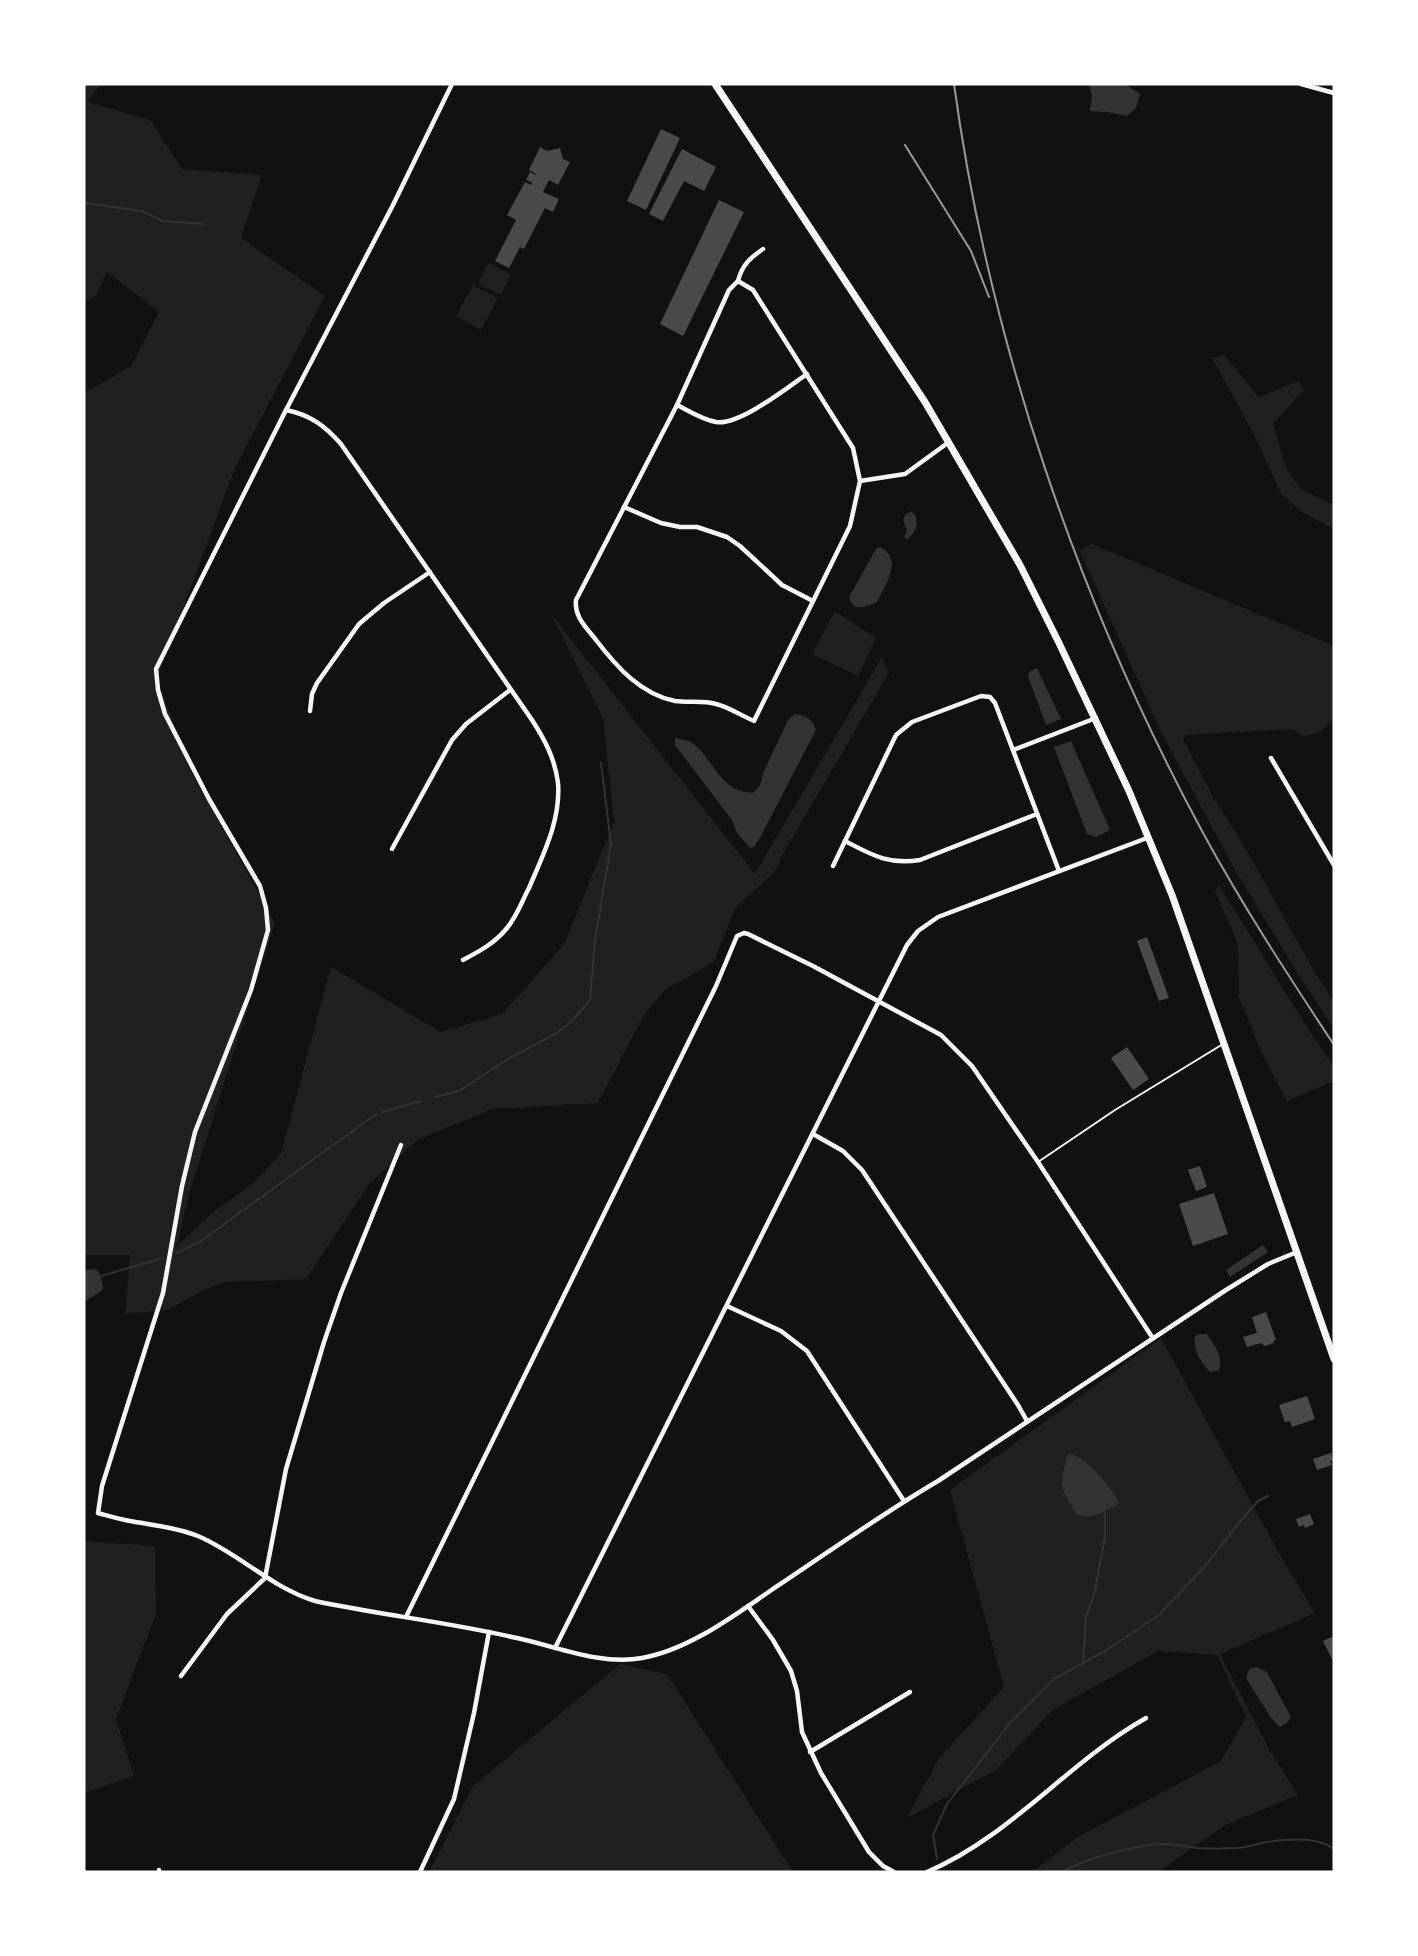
<svg xmlns="http://www.w3.org/2000/svg" width="1418" height="1956" font-family="'Nunito Sans',sans-serif">
<style>
.green{fill:#202020}
.water{fill:#333}
.lines{fill:none;stroke-linecap:round;stroke-linejoin:round}
.stream{stroke:#333;stroke-width:2}
.building{fill:#4a4a4a}
.service{stroke:#f5f5f5;stroke-width:2}
.minor{stroke:#f5f5f5;stroke-width:4.5}
.primary{stroke:#f5f5f5;stroke-width:7}
.rail{stroke:#9a9a9a;stroke-width:2}
</style>
<rect width="100%" height="100%" fill="#111"/>
<!-- green -->
<g class="green">
<path d="M84 84H101L87 102 150 120 182 169 262 175 241 238 325 296 235 468 157 679 192 774 275 922 189 1194 177 1246 212 1213 253 1183 281 1154 331 967 441 1032 502 1014 564 944 614 822 603 718 551 614 755 874 882 657 889 673 784 852 775 872 735 908 714 962 665 990 644 1015 598 1103 493 1109 419 1139 370 1183 306 1279 225 1282 204 1290 167 1310 125 1314 130 1255H84V393L131 366 159 312 107 272 96 296 84 302Z"/>
<path d="M488 263 511 274 501 295 478 284Z"/>
<path d="M473 285 498 298 481 330 456 316Z"/>
<path d="M1224 355 1259 397 1299 381 1304 390 1273 424 1286 468 1302 490 1334 505V529L1302 512 1281 494 1255 436 1212 358Z"/>
<path d="M1092 544 1334 646V718L1319 733 1302 736 1292 729 1185 735 1183 739 1213 797 1243 844 1314 971 1334 1001V1029L1296 971 1235 870 1161 732 1080 551Z"/>
<path d="M835 611 876 638 858 676 812 654Z"/>
<path d="M1219 885 1310 1032 1334 1066V1081L1287 1101 1263 1056 1239 997 1238 944 1215 891Z"/>
<path d="M1161 1338 1279 1553 1315 1613 1220 1654 1269 1749 1298 1795 1225 1825 1158 1872H1032L1076 1838 1221 1761 1246 1717 1217 1655 1158 1651 1053 1710 996 1770 907 1818 939 1758 1004 1687 950 1490Z"/>
<path d="M84 1541 155 1546 156 1614 116 1719 134 1776 84 1793Z"/>
<path d="M620 1664 667 1674 793 1872H429L473 1786Z"/>
</g>
<!-- water -->
<g class="water">
<path d="M1089 84H1125L1140 94 1136 108 1127 116 1107 112 1090 111 1092 96Z"/>
<path d="M911 511 916 516C918 527 916 531 908 539L904 538 907 530 903 520 905 515Z"/>
<path d="M880 547C904 558 885 586 877 602 865 607 853 613 849 597L876 549Z"/>
<path d="M1037 668 1061 719 1046 725 1028 676 1029 672Z"/>
<path d="M795 714C806 716 813 719 816 730L761 836 754 847 750 848 737 833 732 820 675 745V738C679 739 685 740 689 741 714 755 716 791 753 793L760 785 764 771 788 720Z"/>
<path d="M1071 741 1110 830 1096 837 1087 834 1054 747Z"/>
<path d="M1263 1245 1268 1252 1230 1277 1226 1270Z"/>
<path d="M96 1269 101 1276 103 1290 84 1302V1270Z"/>
<path d="M1200 1334H1207C1214 1346 1224 1356 1219 1370L1211 1372C1202 1366 1192 1347 1195 1336Z"/>
<path d="M1068 1454C1086 1455 1111 1487 1119 1503 1107 1511 1092 1519 1077 1515 1059 1485 1059 1488 1068 1454Z"/>
<path d="M1257 1667 1267 1672 1291 1717 1287 1723 1280 1727 1271 1718 1246 1678 1249 1669Z"/>
</g>
<g class="lines">
<!-- stream -->
<g class="stream">
<path d="M84 203 142 211 163 221 204 224"/>
<path d="M435 1097 459 1091 508 1059 557 1033 573 1020 590 1000 595 940 611 844 601 763"/>
<path d="M382 1112 421 1101"/>
<path d="M177 1253 201 1241 376 1114"/>
<path d="M101 1276 163 1258"/>
<path d="M1083 1662 1086 1616 1095 1591 1105 1536V1512"/>
<path d="M937 1859 933 1835 947 1804 1011 1722 1054 1679 1105 1651 1160 1614 1206 1565 1238 1524 1258 1501 1268 1496"/>
<path d="M1063 1872C1085 1858 1139 1844 1165 1844 1176 1844 1187 1847 1197 1848 1211 1849 1226 1848 1239 1848 1248 1847 1257 1844 1266 1842 1286 1839 1318 1836 1334 1849"/>
</g>
</g>
<!-- building -->
<g class="building">
<path d="M661 129 680 138 646 210 627 201Z"/>
<path d="M540 147 547 151 560 148 563 159 570 162 558 185 549 180 543 192 559 199 553 212 545 208 524 249 520 247 509 268 495 261 516 220 507 215 525 182 531 185 532 182 526 180 530 172 535 175 536 174 529 170Z"/>
<path d="M682 149 716 167 704 191 684 181 663 221 649 214Z"/>
<path d="M719 200 744 212 683 336 660 324Z"/>
<path d="M1147 937 1169 998 1159 1001 1137 941Z"/>
<path d="M1127 1047 1149 1079 1133 1090 1111 1058Z"/>
<path d="M1200 1166 1207 1187 1196 1191 1188 1170Z"/>
<path d="M1214 1193 1228 1234 1193 1246 1179 1204Z"/>
<path d="M1266 1312 1276 1340 1273 1341 1274 1343 1265 1346 1261 1343 1247 1347 1243 1337 1257 1333 1252 1317Z"/>
<path d="M1307 1396 1315 1419 1292 1427 1290 1421 1285 1422 1279 1405Z"/>
<path d="M1331 1453 1333 1460 1330 1461 1332 1465 1317 1470 1313 1459Z"/>
<path d="M1310 1514 1314 1524 1305 1528 1304 1525 1299 1527 1296 1519Z"/>
<path d="M1334 1636V1663L1323 1641Z"/>
</g>
<g class="lines">
<!-- service -->
<path class="service" d="M1038 1162 1115 1110 1223 1044"/>
<!-- minor -->
<g class="minor">
<path d="M452 84 393 205 286 410 156 669 158 690 165 714 209 799 260 886 266 908 268 930 251 990 195 1132 182 1186 163 1293 102 1486 98 1513C109 1516 119 1519 130 1521 152 1525 176 1527 198 1536 240 1554 270 1587 315 1601 381 1615 447 1622 512 1637 554 1645 599 1666 642 1658 688 1650 732 1617 770 1591 826 1554 880 1515 938 1481L1226 1290 1268 1264 1297 1252"/>
<path d="M1301 84 1334 93"/>
<path d="M738 281 753 290 853 448 860 481 850 526 754 721C742 716 729 707 716 704 703 700 688 703 675 701 640 694 616 666 596 640 586 627 574 617 576 600L677 405 729 290Z"/>
<path d="M738 281C742 265 750 258 763 249"/>
<path d="M677 405C689 411 703 420 716 422 739 426 788 387 807 374"/>
<path d="M286 410C311 415 325 426 341 444L532 720C545 740 555 759 558 783 561 820 543 855 529 888 522 901 517 916 507 928 495 943 480 951 463 960"/>
<path d="M860 481 905 474 949 442"/>
<path d="M624 507 661 523 680 527H697L727 537 740 546 782 585 813 601"/>
<path d="M310 711 312 694 317 683 359 624 384 603 430 572"/>
<path d="M1013 750 1096 718"/>
<path d="M1271 758 1334 865"/>
<path d="M845 841C872 855 888 865 920 860L1037 814"/>
<path d="M392 849 452 740 466 724 510 690"/>
<path d="M833 866 896 735 912 722 981 696 990 697 995 703 1059 871"/>
<path d="M813 1134 843 1151 862 1170 1018 1405 1027 1421"/>
<path d="M727 1306 781 1331 807 1351 904 1501"/>
<path d="M748 1606 773 1640 791 1671 797 1691 802 1732 821 1773 869 1852 883 1866 894 1872"/>
<path d="M406 1617 716 986 737 936 744 933 748 934 813 966 941 1035 972 1066 1038 1162 1152 1337"/>
<path d="M555 1648 907 945 918 931 938 917 1147 838"/>
<path d="M181 1676 227 1614 265 1578 286 1469 324 1342 341 1293 401 1145"/>
<path d="M810 1752 910 1692"/>
<path d="M159 1870V1872"/>
<path d="M420 1872 454 1799 474 1713 489 1632"/>
<path d="M927 1872C1010 1837 1068 1762 1146 1718"/>
</g>
<!-- primary -->
<path class="primary" d="M715 84 925 402 1020 565 1059 643 1129 791 1172 895 1334 1359"/>
<!-- rail -->
<g class="rail">
<path d="M954 84C989 341 1079 603 1202 831 1242 905 1288 975 1334 1045"/>
<path d="M905 145 971 251 989 297"/>
</g>
</g>
<!-- border -->
<rect width="1418" height="1956" fill="none" stroke="#ffffff" stroke-width="171"/>
</svg>
